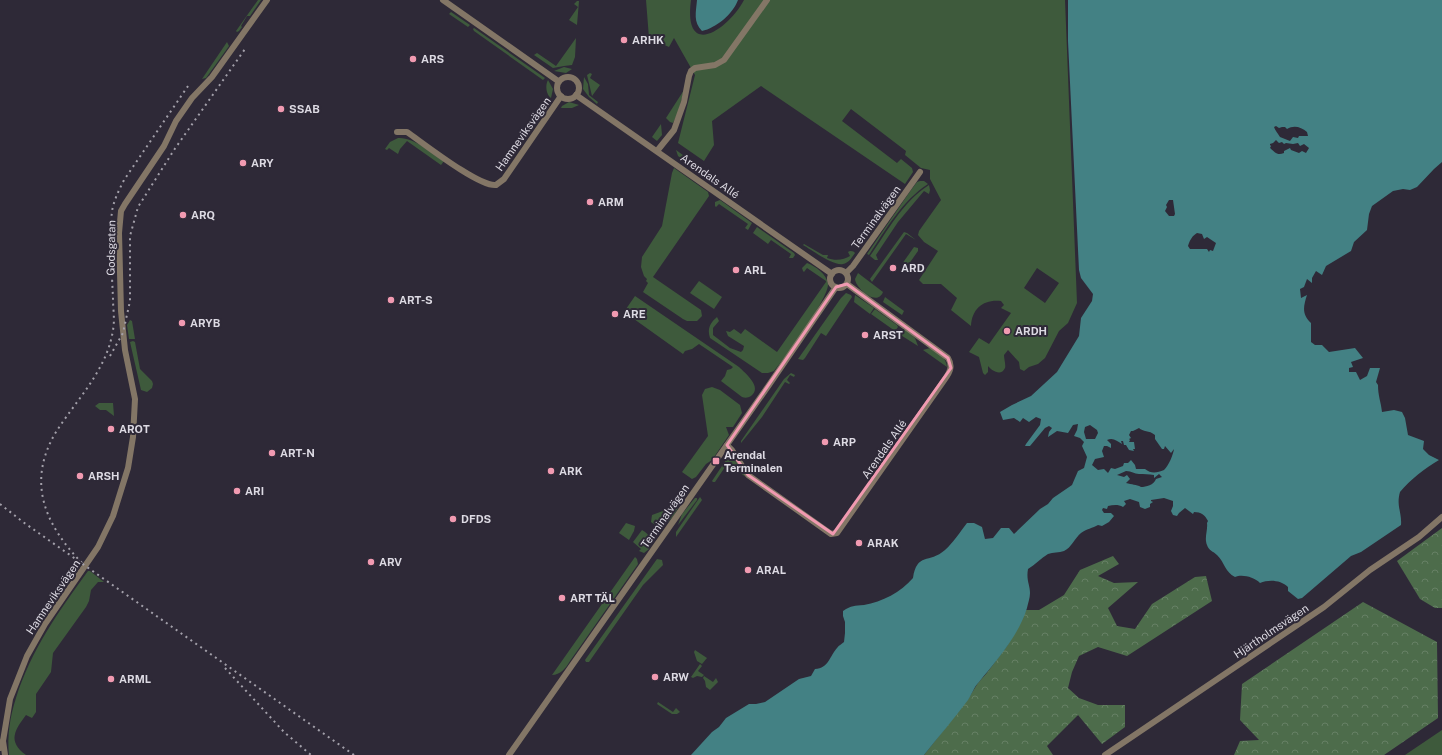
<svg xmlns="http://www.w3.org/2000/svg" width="1442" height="755" font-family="'Public Sans',sans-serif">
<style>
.grass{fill:#3e5a3c;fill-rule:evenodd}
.forest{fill:url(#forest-crowns)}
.water{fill:#438184;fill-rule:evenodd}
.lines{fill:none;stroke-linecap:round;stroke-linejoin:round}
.minor{stroke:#837666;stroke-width:6}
.rail{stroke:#a3a0aa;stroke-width:2;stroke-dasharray:2 4;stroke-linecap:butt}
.marked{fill:none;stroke:#f19ab1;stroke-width:3;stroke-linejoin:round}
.poi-dot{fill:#f19ab1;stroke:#2e2937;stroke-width:1.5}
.labels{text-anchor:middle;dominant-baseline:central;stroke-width:4;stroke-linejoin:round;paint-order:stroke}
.poi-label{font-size:11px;font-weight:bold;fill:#dddae3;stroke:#2e2937;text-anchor:start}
.street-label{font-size:11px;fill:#dddae3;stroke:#2e2937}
</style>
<defs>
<pattern id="forest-crowns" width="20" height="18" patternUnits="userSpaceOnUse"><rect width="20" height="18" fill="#4d6c4b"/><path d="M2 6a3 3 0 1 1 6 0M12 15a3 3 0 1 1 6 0" fill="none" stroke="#668065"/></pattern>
</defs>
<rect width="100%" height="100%" fill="#2e2937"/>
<!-- grass -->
<g class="grass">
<path d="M258 0H261L250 16H247L241 26 242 27 239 31 237 32 236 31Z"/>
<path d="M646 0H691C683 60 728 30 744 0H1065L1077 303 1068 323 1059 331 1045 358 1038 364 1029 367 1024 371 1020 369 1019 362 1008 350 1004 355C1004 359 1006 365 1005 368 1001 377 991 370 988 366V372L985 375 983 373 979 357 969 352 979 338 989 344 1011 313 1001 308 1004 305 1001 301C984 299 972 308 971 326L951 310 957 298 941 284H923L919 280 938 251 924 242 918 235 919 231 941 200 930 179V170L921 168 905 155 906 151 851 109 842 121 897 163 901 159 912 168 913 172 905 184 761 86 712 121 714 145 704 161 678 143 695 75 674 38 669 47 649 38ZM1037 268 1059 283 1045 303 1024 288Z"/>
<path d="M577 1H579L577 25 569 20 578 7 574 4Z"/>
<path d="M451 12 470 25 468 27 449 14Z"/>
<path d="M474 28 545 78 543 80 474 31 473 29Z"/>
<path d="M576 38 575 57 572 65 564 66 553 68 534 55 537 53 556 66Z"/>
<path d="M227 42 229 46 206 78 202 79Z"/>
<path d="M564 67 572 69 566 73 554 71Z"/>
<path d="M590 73 592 74 590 78 600 85 592 96 587 75Z"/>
<path d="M584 77 588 84 589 95 598 102 597 104 589 97 583 89Z"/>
<path d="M548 80 553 89 551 98C546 95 545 85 548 80Z"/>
<path d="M684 90 678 113 673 123 670 122 666 118Z"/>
<path d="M569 102 579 105 572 108H561L562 106Z"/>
<path d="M661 124 662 135 657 141 652 137Z"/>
<path d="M398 138C414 137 431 153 444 161L441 165 407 141 400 149 398 154 389 148 387 150 385 149 390 142Z"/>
<path d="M676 150 702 169 699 171 678 156Z"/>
<path d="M674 168 708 192 709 196 653 277 701 310 702 316 697 321H687L683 319 643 292 648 283 646 281 647 279 644 276 641 267 642 257 662 226 672 173Z"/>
<path d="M920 181H924L928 184C902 201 886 229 869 255L867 254 911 190 917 182Z"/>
<path d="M929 185 930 190 929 194 924 191 898 222 876 255 878 260H875L870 256C887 232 903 201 929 185Z"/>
<path d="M894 197 895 200 863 243H862Z"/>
<path d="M720 200 752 223 748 230 745 228 748 224 719 204 716 207 715 206V202Z"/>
<path d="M757 227 794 253 795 255 793 258H789L791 254 771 240 768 244 753 233Z"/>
<path d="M904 232 907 233 916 240 906 234 872 282 870 279Z"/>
<path d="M804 244 823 255H828L827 258C835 261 844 260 850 256L848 252C850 250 854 251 855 253 852 257 849 263 843 264 833 266 812 250 803 245Z"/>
<path d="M914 247 918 248V251L906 268H904L902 264Z"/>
<path d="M807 263C815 266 827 274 828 284 829 298 785 358 774 371L768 373H762L710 338C707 329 710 323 717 317L719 321 713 328V335L730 348 741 352 743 350 744 346 728 336 726 331 730 332 734 329 741 334 745 329 777 352 826 282V281L807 268 804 272 803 271 802 268Z"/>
<path d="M858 273 883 292C877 307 856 289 855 279Z"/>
<path d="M699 281 722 297 714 309 690 293Z"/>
<path d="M846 293 851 295 852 297 826 336 821 333 805 358 803 360 798 359 841 298Z"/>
<path d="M855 295 874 308 870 314 854 302Z"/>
<path d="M635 296 739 367C745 373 763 387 751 396 748 398 745 398 742 397L721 381 725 376 727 370 731 369 733 367 699 344 692 349 685 351 683 354 627 314 626 309Z"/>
<path d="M885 297 904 311 902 315 883 302Z"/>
<path d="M875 309 897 325 898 327 895 331 871 314Z"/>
<path d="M130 320 132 321 135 339H129L127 325Z"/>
<path d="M903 330H906L915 338 918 346 899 334Z"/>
<path d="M133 341 135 342 140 369 152 381 153 384 152 388 147 392 141 390 130 342Z"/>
<path d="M930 348C938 352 946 357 947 367L923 350Z"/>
<path d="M791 373 795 375 794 377 790 375 787 380 790 383 789 384 785 382 762 417 741 443V441L784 379Z"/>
<path d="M712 387 720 390 740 405 742 413 733 427H726L729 435 712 460 706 464 696 477 692 479 682 472 708 436 702 395 705 389Z"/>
<path d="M99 403H113L114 416 106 410H100L95 406Z"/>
<path d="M731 455 746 477 727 464 715 482H713L712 481 726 460Z"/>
<path d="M700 497 702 500 676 537V532Z"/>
<path d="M695 498H697V500L678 525 682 514Z"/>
<path d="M679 505C675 516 663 533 651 522L652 515Z"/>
<path d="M626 523 635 526 634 531 629 540 619 533Z"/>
<path d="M642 530C650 535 653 539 649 549L644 553 639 551 641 549 633 542Z"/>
<path d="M635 557 637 559 638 564 570 661C566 668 560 675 552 675Z"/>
<path d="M657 559 662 560 663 565 643 585 589 662H586L585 660Z"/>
<path d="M88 571H90L104 582H98L91 590 89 601 86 607 53 653 51 672 36 694V712L32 718 26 715C15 730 7 741 26 755H9C7 735 10 717 16 698 31 650 59 611 88 571Z"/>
<path d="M695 650 707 658 702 664 697 661 694 652Z"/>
<path d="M700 664 702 666 698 671 704 675 702 677 697 676 693 678 691 677Z"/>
<path d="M704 676 713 682 716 678 718 682 710 690 706 687 705 681 703 678Z"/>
<path d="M658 702 673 712 676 708 680 712 677 714H672L657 704Z"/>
<path d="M1442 730V755H1405Z"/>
</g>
<!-- forest -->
<g class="forest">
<path d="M1442 528V608H1435L1420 599 1397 561Z"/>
<path d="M1113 556 1119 564 1098 576 1114 583 1138 582 1108 608 1117 626 1135 629 1152 604 1195 577 1206 576 1212 601 1127 656 1098 647 1079 656 1072 672 1068 688 1079 698 1098 705H1125V727L1102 744 1078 715 1047 746 1053 755H924L968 699 978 683 986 674 1007 646 1026 610H1039L1064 595 1080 570Z"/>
<path d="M1363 602 1437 642 1438 718 1384 755H1234L1240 741 1259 740 1240 720 1242 684Z"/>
</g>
<!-- water -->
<g class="water">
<path d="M697 0H738C733 14 716 28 702 31 693 22 696 12 697 0Z"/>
<path d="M1068 0H1442V162L1434 169 1417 187 1410 190 1403 189 1393 191 1372 206 1369 214 1367 230 1354 242 1351 251 1326 266 1322 275 1316 271 1312 278V283L1307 279 1304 287 1300 289 1301 298 1307 295C1303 307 1302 315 1311 323V342L1315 345H1322L1329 352 1355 348 1363 358 1351 362 1353 367 1349 368V372H1356L1360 380 1367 376 1370 368H1380L1376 382 1378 385C1378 396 1381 402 1382 412L1394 410 1402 412 1405 418 1408 435 1424 441 1423 449 1429 455 1439 460C1425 468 1410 480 1400 492 1396 506 1402 512 1401 525L1361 552 1351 556 1302 598 1298 599 1288 591V587C1281 580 1269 579 1260 583 1254 577 1242 574 1235 577 1225 572 1225 563 1217 555 1213 551 1209 551 1207 545 1204 538 1208 530 1207 523L1208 521C1205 515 1201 512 1194 512L1193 514 1185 508 1179 513 1177 516 1173 515 1171 511 1173 506V501L1164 498 1151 500V501L1153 502 1150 504V507L1145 509 1140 507 1139 502 1130 499 1124 501 1126 504 1123 507C1118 504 1113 505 1108 506L1107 509 1103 508 1102 510 1104 513H1111L1114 516 1109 522 1102 526 1098 525C1093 528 1086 529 1081 533 1075 538 1071 548 1064 551 1059 553 1053 552 1048 554 1041 558 1035 565 1028 569 1026 580 1030 585 1030 593 1030 598 1028 603 1027 608 1019 635 996 661 979 682 974 687 972 694 968 700 954 719 938 737 924 755H691L712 732 719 727 726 718 749 704H756L765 702 799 679 811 676 815 669C829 668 829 657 837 648 839 645 842 644 844 642L845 633V622L843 616V611C852 605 854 606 864 605 882 602 901 592 913 578 917 552 929 564 945 550 953 543 960 532 967 523H974L982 527 985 539 993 538 1001 528H1009L1014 534 1040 509 1048 504 1053 498 1072 485 1078 471 1084 468 1087 457 1082 446 1084 442 1080 438 1074 436 1077 430 1078 424 1073 425 1068 433 1057 431 1048 437 1049 432 1052 428 1049 426 1045 428 1030 446H1025L1026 444 1040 425 1041 419 1036 417 1029 422 1023 418 1020 422 1014 418 1003 420 1000 412 1012 405 1031 396 1057 372 1079 336 1081 318 1092 301 1093 294 1081 278 1079 270 1068 41ZM1276 126 1279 128 1282 127H1285L1287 129C1294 125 1301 127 1307 132L1308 136H1299L1298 138 1293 137 1290 141 1280 137C1278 134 1275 130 1274 127ZM1276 140 1279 143 1282 142 1284 144 1286 143 1293 144 1298 143 1300 146 1304 144 1309 148 1306 153 1302 151 1299 153 1291 150 1290 148 1284 151V153C1277 156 1275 152 1270 148L1271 146 1270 145V144L1273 143ZM1169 200H1173L1175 214 1174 216H1169L1165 211 1167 207 1166 205ZM1197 233 1202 234 1204 239 1207 237 1216 243 1213 251 1210 250 1209 252 1207 249H1190L1188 246C1190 240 1192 236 1197 233ZM1090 425 1097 430 1098 433 1095 439H1086L1084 432 1085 427ZM1139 428C1143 432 1149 430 1155 435V439L1162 449H1164L1165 446 1171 453 1174 449C1173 455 1169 465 1164 470 1157 473 1151 474 1145 469H1136L1135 465 1131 460 1128 463H1124L1123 466 1115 469 1111 468 1108 473 1104 469 1098 470 1092 465 1095 459 1104 457 1102 451 1104 446H1107L1111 448V444L1107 440C1113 437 1117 441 1122 444L1121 441H1123L1124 445H1126L1129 450 1134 451 1133 449H1135L1134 442H1129L1130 440 1129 439 1131 438 1129 435 1131 431H1133ZM1126 471C1132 471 1134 474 1139 474 1144 474 1149 474 1154 475V478L1159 474 1162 477 1156 479C1154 485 1146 487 1141 487 1136 484 1132 485 1126 483L1130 479 1127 475 1124 477 1117 475Z"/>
</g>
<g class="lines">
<!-- minor -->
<g class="minor">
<path d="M443 0 558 81"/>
<circle cx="568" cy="88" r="11"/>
<path d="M576 95 832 274"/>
<path d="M397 132H407C423 143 479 187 496 185L504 179 561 96"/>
<path d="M657 151 674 130 684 102 689 76 691 71 695 68 715 65 724 60 767 0"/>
<circle cx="839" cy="279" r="9"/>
<path d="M846 273 853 266 920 172"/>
<path d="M727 445 732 450 748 475 831 534 837 533 945 379C950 372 953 366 948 358L847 284"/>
<path d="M3 741 5 755"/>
<path d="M0 748 3 741 10 699 27 656 45 624 98 547 113 516 128 468 133 437 135 399 125 350 121 311 119 233 121 211 125 204 164 146 176 121 192 98 212 77 267 0"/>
<path d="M509 755 769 385 836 287"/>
<path d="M1105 755 1324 607 1370 570 1419 537 1442 517"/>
</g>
<!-- rail -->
<g class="rail">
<path d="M110 356 123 333 130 301V236L138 207 174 150 245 49"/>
<path d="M0 504 23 522 354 755"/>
<path d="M82 563C45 525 26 482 56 432 77 399 107 370 113 330 115 320 113 309 113 299 112 271 109 240 112 211 114 200 119 190 124 180L188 86"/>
<path d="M225 668 284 732 311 755"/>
</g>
</g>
<!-- marked area -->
<path class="marked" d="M847 284 948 358 951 368 833 534 748 475 727 445 836 287Z"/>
<!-- markers -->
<g class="poi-dot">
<circle cx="624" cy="40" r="4"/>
<circle cx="413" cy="59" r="4"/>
<circle cx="281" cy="109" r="4"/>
<circle cx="243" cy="163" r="4"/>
<circle cx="590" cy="202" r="4"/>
<circle cx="183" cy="215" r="4"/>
<circle cx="893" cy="268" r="4"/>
<circle cx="736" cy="270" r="4"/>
<circle cx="391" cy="300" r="4"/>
<circle cx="615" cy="314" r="4"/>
<circle cx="182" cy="323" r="4"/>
<circle cx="1007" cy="331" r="4"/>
<circle cx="865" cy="335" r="4"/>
<circle cx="111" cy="429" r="4"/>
<circle cx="825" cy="442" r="4"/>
<circle cx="272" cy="453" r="4"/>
<rect x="712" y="457" width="8" height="8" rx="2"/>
<circle cx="551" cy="471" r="4"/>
<circle cx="80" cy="476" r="4"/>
<circle cx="237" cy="491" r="4"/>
<circle cx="453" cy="519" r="4"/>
<circle cx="859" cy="543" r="4"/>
<circle cx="371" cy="562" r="4"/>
<circle cx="748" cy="570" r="4"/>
<circle cx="562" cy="598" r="4"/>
<circle cx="655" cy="677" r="4"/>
<circle cx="111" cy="679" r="4"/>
</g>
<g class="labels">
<!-- poi labels -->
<g class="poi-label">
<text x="632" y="40">ARHK</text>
<text x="421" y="59">ARS</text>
<text x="289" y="109">SSAB</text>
<text x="251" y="163">ARY</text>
<text x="598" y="202">ARM</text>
<text x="191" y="215">ARQ</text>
<text x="901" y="268">ARD</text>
<text x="744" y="270">ARL</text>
<text x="399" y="300">ART-S</text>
<text x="623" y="314">ARE</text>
<text x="190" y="323">ARYB</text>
<text x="1015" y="331">ARDH</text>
<text x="873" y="335">ARST</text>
<text x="119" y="429">AROT</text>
<text x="833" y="442">ARP</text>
<text x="280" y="453">ART-N</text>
<text x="724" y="455">Arendal<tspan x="724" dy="13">Terminalen</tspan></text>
<text x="559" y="471">ARK</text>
<text x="88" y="476">ARSH</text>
<text x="245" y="491">ARI</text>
<text x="461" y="519">DFDS</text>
<text x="867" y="543">ARAK</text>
<text x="379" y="562">ARV</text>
<text x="756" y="570">ARAL</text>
<text x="570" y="598">ART TÄL</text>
<text x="663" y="677">ARW</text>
<text x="119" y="679">ARML</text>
</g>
<!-- street labels -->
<g class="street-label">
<text transform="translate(523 134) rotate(-55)">Hamneviksvägen</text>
<text transform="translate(710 176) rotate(35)">Arendals Allé</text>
<text transform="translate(876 217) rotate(-54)">Terminalvägen</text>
<text transform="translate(111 248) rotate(-89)">Godsgatan</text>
<text transform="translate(884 449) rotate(-55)">Arendals Allé</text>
<text transform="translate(665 516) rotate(-55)">Terminalvägen</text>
<text transform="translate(53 597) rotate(-56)">Hamneviksvägen</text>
<text transform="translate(1271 631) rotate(-34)">Hjärtholmsvägen</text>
</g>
</g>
</svg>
